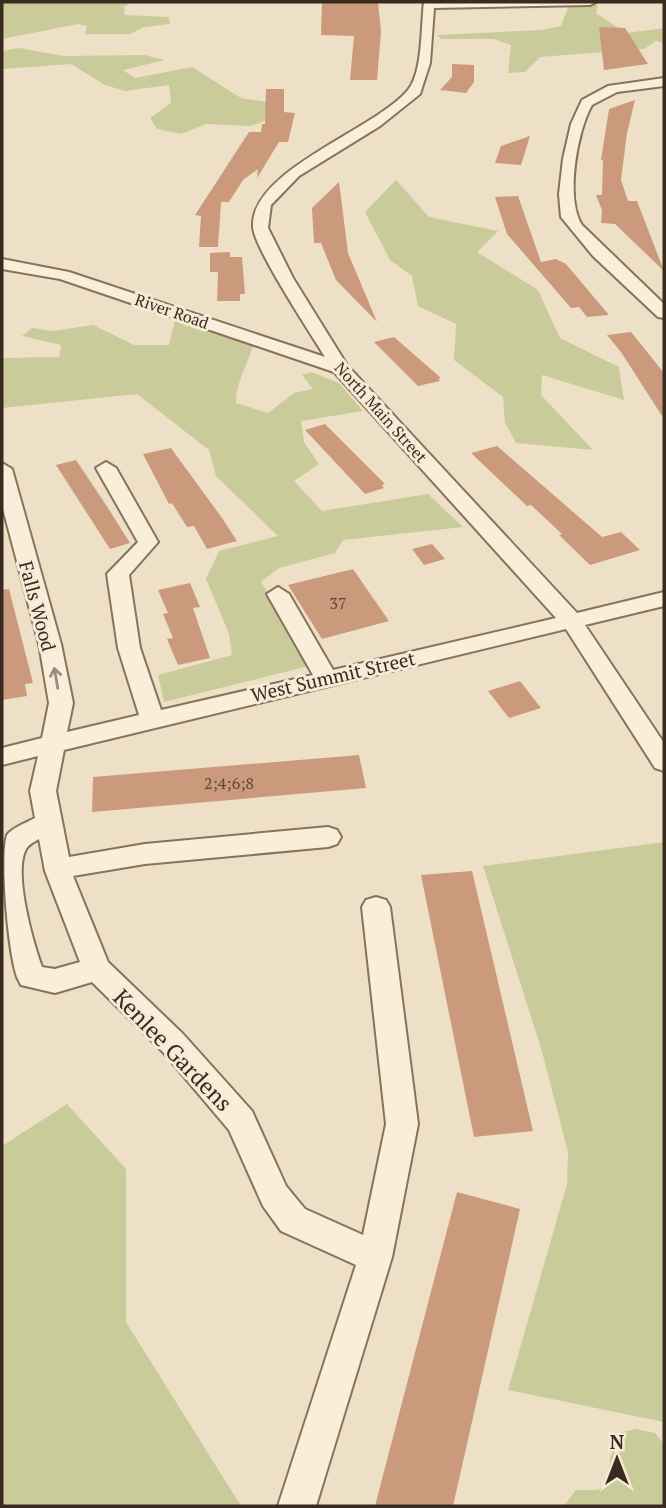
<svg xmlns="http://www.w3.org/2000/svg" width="666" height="1508" font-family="'PT Serif',serif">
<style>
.green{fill:#c9cc9a}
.building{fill:#cb9a7d}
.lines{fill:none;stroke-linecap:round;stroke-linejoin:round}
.minor-casing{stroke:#89725c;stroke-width:4}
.minor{fill:#f8eeda;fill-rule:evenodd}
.oneway{stroke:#998c7d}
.labels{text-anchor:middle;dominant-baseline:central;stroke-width:6;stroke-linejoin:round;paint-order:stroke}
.far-street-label{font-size:16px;fill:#3a2b20;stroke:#f5ebd6}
.number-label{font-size:16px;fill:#5e4737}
.street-label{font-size:19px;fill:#3a2b20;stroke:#f5ebd6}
.near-street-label{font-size:23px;fill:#3a2b20;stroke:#f5ebd6}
</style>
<rect width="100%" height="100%" fill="#eee0c7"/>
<!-- green -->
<g class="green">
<path d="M2 2H132L124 7 125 15 169 17 170 24 144 27 130 34H85L87 26 78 24 2 39Z"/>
<path d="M569 5H598L596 13 626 33 664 28V43L656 41 644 49 540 57 525 72 508 73 511 45 494 39H441L437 35 542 30 561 26Z"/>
<path d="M19 48 64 56 145 55 165 60 123 70 135 78 192 67 241 98 281 104V115L251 126 206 124 181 134 157 129 150 118 171 103 169 85 125 91 105 85 71 64 2 69V51Z"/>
<path d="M396 180 429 217 498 231 477 252 538 290 560 338 619 367 624 400 542 375 541 395 593 450 516 443 505 423 503 397 454 360 456 324 418 306 412 276 390 260 365 212Z"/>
<path d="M175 320 253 345C248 365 235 384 236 403L268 413 294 393 313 389 302 375 311 372 339 383 363 411 301 421 304 442 319 464 294 481 322 511 428 494 463 527 343 540 335 553 279 568 261 582 313 665 164 702 158 675 232 655 229 634 206 579 219 551 278 536 216 476 209 450 137 394 2 408V358L59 357 61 345 22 336 32 328 53 331 93 325 134 345H169Z"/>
<path d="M664 842V1422L508 1390 567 1184 568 1152 541 1048 483 866Z"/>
<path d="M67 1104 126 1169V1322L241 1506H2V1146Z"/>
<path d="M636 1429 655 1433 664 1444V1506H564L576 1490H598L609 1482 610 1458 621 1432Z"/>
</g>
<!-- building -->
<g class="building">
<path d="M322 2H378L381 31 377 80H350L354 36 321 35Z"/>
<path d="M599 27 625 28 648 64 604 70Z"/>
<path d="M452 64 474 65V82L466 93 440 90 452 77Z"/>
<path d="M266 89H284V112L295 113 288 142H279L257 178 258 169 243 180 229 202H221L218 247H199L201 216 195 215 249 132H261L262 124H265Z"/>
<path d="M635 100 627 133 621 180 628 201H637L664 271 615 224 601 223 602 210 596 195H602L603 160H601L609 109Z"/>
<path d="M530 136 521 165 495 163 501 146Z"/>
<path d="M339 182 348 253 377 322 336 280 321 243H314L312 208Z"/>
<path d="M518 196 541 262 556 259 566 264 609 315 587 317 579 307 571 308 507 234 495 197Z"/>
<path d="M230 252V257H242L245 294H240V301H217L218 272H210V253Z"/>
<path d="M631 332 664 373V419L621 352 607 335Z"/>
<path d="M394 337 441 378 438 379 440 381 418 386 374 342Z"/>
<path d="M325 424 385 484 382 485 384 488 365 494 305 430Z"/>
<path d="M497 446 602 537 621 532 640 550 590 565 559 535 562 534 531 505 527 506 471 453Z"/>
<path d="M171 448 222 518 237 541 207 549 194 526 187 527 172 503 169 504 143 454Z"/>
<path d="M76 460 108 508 130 543 110 549 56 465Z"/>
<path d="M432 544 445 559 424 565 412 549Z"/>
<path d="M353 569 389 621 322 639 288 585Z"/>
<path d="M190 583 200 607 193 608 210 658 178 665 167 639 173 638 163 614 168 613 158 590Z"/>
<path d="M9 589 33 683 25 684 27 696 2 700V590Z"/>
<path d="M520 681 541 708 509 718 488 691Z"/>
<path d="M359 755 366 788 92 812 93 777Z"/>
<path d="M472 871 533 1131 474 1137 421 875Z"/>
<path d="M457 1192 520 1209 453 1506H375Z"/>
</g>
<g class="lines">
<!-- minor casing -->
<g class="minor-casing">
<g id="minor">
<path d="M424 2H596L590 5 434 8 430 63 420 94 380 126 299 176 271 205 268 228 293 278 347 365 577 613 664 592V606L585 625 664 743V771L655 768 566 629 64 750 56 791 69 857 145 844 328 827 337 830 341 837 337 844 328 847 145 864 73 876 108 962 183 1034 252 1111 286 1186 305 1209 363 1235 386 1124 362 907 366 900 376 897 386 900 390 907 418 1124 392 1257 316 1506H278L356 1265 281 1231 263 1206 229 1130 163 1052 92 982 55 993 21 985 17 977C8 951 0 857 7 835 13 827 26 823 35 818L30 791 38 756 2 765V748L42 738 49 703 39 644 2 505V463L12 469 61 644 73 703 67 732 139 715 118 648 107 574 138 542 96 468 106 462 116 468 158 542 129 575 140 648 161 710 313 675 267 594 278 587 289 594 333 670 556 618 334 372 60 279 2 269V259L69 272 325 357C311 334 254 248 253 227 250 170 375 130 408 90 423 72 421 25 424 2ZM39 839 45 871 80 962 55 969 42 967C33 942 13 873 26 849 29 844 34 842 39 839Z"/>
<path d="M664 78V86L617 92 592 105C577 131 565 199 582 225L664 304V318L658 317 593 256 561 217 559 194 563 159 571 124 582 100 608 86Z"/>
</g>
</g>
<!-- minor -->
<use href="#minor" class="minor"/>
</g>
<!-- one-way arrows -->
<defs><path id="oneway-shaft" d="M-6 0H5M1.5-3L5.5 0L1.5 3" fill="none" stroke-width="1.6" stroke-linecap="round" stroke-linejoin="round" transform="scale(1.75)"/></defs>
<use class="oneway" href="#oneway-shaft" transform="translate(56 678) rotate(-100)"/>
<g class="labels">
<!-- far-street labels -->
<g class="far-street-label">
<text transform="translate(172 311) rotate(19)">River Road</text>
<text transform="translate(381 412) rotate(48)">North Main Street</text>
</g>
<!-- number labels -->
<g class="number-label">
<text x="338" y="603">37</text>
<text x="229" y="783">2;4;6;8</text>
</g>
<!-- street labels -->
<g class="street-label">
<text transform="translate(38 606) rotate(75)">Falls Wood</text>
<text transform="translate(333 676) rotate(-13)">West Summit Street</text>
</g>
<!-- near-street labels -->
<g class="near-street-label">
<text transform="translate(173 1050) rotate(46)">Kenlee Gardens</text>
</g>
</g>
<!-- border -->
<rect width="666" height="1508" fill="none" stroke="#3a2b20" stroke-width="7"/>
<!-- north arrow -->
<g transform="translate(617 1459)" stroke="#f5ebd6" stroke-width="5" paint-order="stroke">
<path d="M0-5L12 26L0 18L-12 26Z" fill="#3a2b20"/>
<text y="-10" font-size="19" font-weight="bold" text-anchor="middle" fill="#3a2b20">N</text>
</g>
</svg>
